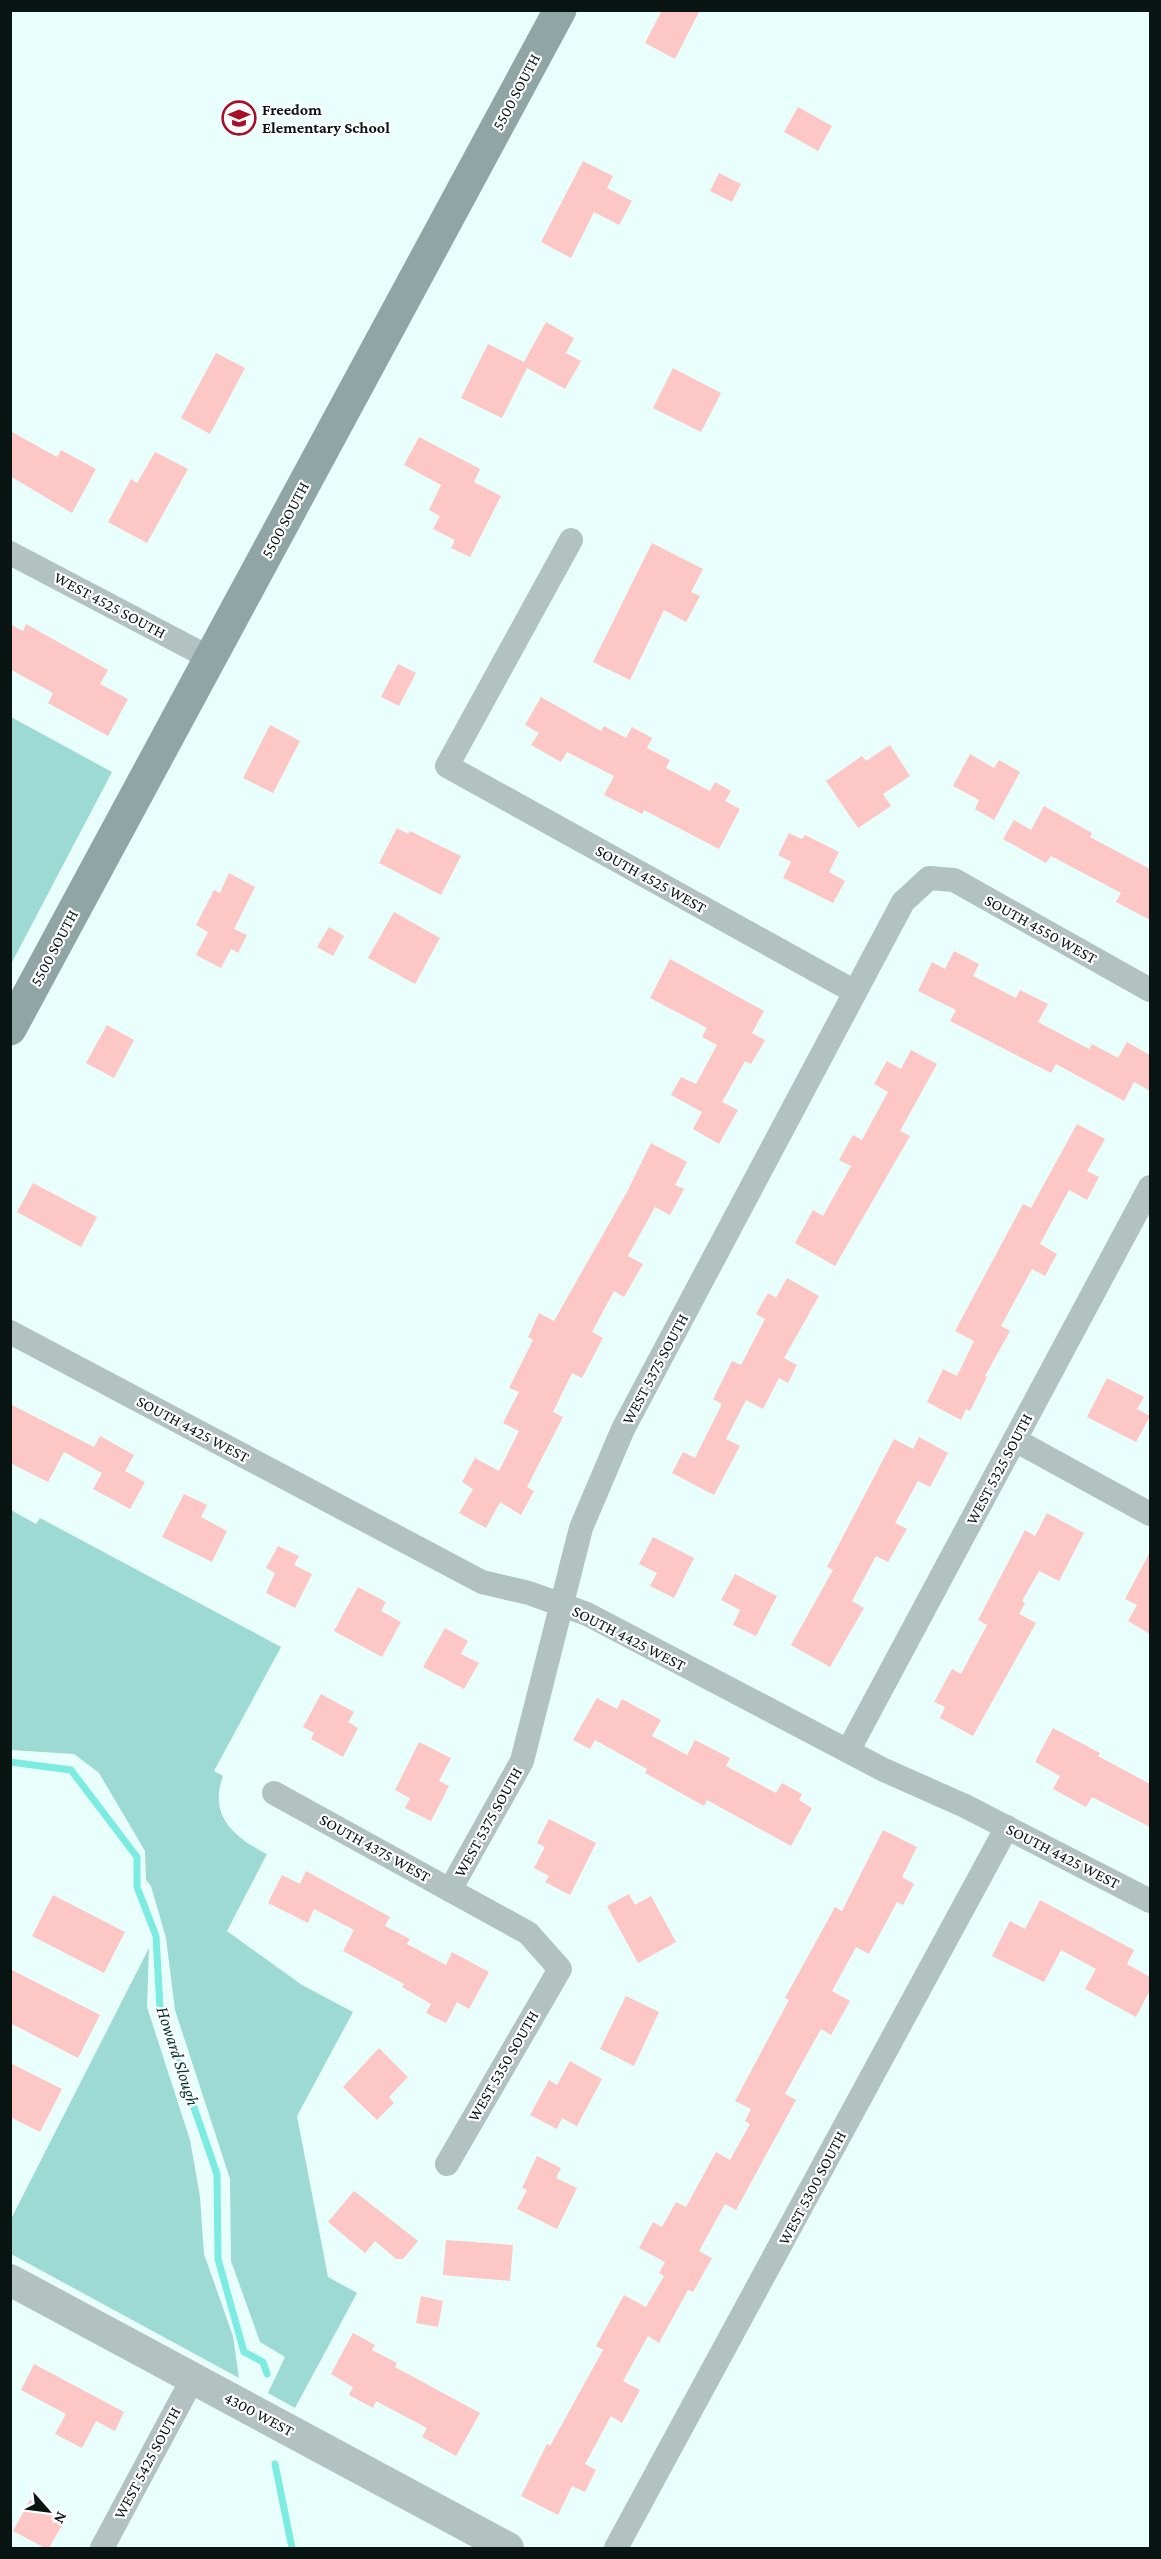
<svg xmlns="http://www.w3.org/2000/svg" width="1161" height="2559" font-family="'Crimson Pro',serif">
<style>
.green{fill:#9ddad4}
.lines{fill:none;stroke-linecap:round;stroke-linejoin:round}
.stream{stroke:#7cebe1;stroke-width:7}
.building{fill:#fdc7c5}
.minor{stroke:#b2c2c0;stroke-width:24}
.tertiary{stroke:#b2c2c0;stroke-width:32}
.secondary{stroke:#90a6a4;stroke-width:33}
.labels{text-anchor:middle;dominant-baseline:central;stroke-width:4.5;stroke-linejoin:round;paint-order:stroke}
.street-label{font-size:16px;fill:#081513;stroke:#fff}
.poi-label{font-size:16px;font-weight:bold;fill:#081513;stroke:#fff;text-anchor:start}
.water-label{font-size:18px;font-style:italic;fill:#003531;stroke:#fff}
</style>
<rect width="100%" height="100%" fill="#e9fffc"/>
<!-- green -->
<g class="green">
<path d="M11 717 112 772 11 964Z"/>
<path d="M11 1510 36 1524 40 1518 281 1647 214 1771 223 1776C208 1816 235 1838 267 1854L227 1931 302 1985 353 2012 297 2116 328 2277 357 2293 295 2408 268 2393 285 2357 260 2342 231 2261 230 2179 175 2010 166 1938 151 1886 146 1880 145 1851 99 1773 74 1754 11 1750Z"/>
<path d="M149 1948 147 2007 190 2140 200 2197 204 2254 233 2336 239 2378 11 2254V2219Z"/>
</g>
<g class="lines">
<!-- stream -->
<g class="stream">
<path d="M10 1762 71 1770 137 1857V1887L156 1936 160 2009 217 2174 218 2259 244 2352 263 2362 267 2374"/>
<path d="M275 2464 292 2548"/>
</g>
</g>
<!-- building -->
<g class="building">
<path d="M662 10H700L675 59 645 43Z"/>
<path d="M798 107 832 126 818 151 784 132Z"/>
<path d="M583 161 613 176 607 188 632 201 619 225 594 212 571 258 541 242Z"/>
<path d="M719 173 741 184 732 202 710 191Z"/>
<path d="M546 322 574 338 566 353 581 361 565 389 527 368 502 418 461 398 488 344 524 362Z"/>
<path d="M216 353 245 368 210 434 181 418Z"/>
<path d="M673 368 721 393 701 432 653 408Z"/>
<path d="M10 431 57 457 61 450 96 469 72 513 10 476Z"/>
<path d="M419 437 480 469 474 482 501 496 470 557 451 548 455 540 433 529 440 516 429 510 441 485 404 465Z"/>
<path d="M155 452 188 469 147 543 108 522 131 479 137 483Z"/>
<path d="M652 543 703 569 691 592 700 596 686 622 664 610 630 680 593 662Z"/>
<path d="M10 624 23 631 26 624 108 670 100 684 128 699 108 736 48 703 53 693 10 669Z"/>
<path d="M398 664 416 673 399 706 381 697Z"/>
<path d="M541 697 601 731 604 726 626 738 632 727 652 738 647 748 670 760 666 768 710 791 715 782 731 791 725 801 740 809 719 849 644 810 642 814 604 795 614 776 567 752 561 762 531 745 539 733 525 725Z"/>
<path d="M270 725 300 741 273 793 243 778Z"/>
<path d="M890 745 910 776 883 794 891 806 858 828 826 781 862 756 866 761Z"/>
<path d="M970 754 994 768 999 760 1020 772 994 820 975 809 979 800 953 786Z"/>
<path d="M1044 806 1092 833 1090 837 1150 869V920L1116 902 1121 893 1051 856 1046 863 1003 839 1014 820 1031 830Z"/>
<path d="M397 828 408 834 410 831 461 856 441 895 379 863Z"/>
<path d="M789 833 802 839 805 835 839 852 829 872 845 881 833 903 783 878 791 862 778 855Z"/>
<path d="M229 873 255 887 234 929 247 935 238 953 231 949 221 968 196 955 208 932 196 925 214 890 220 893Z"/>
<path d="M394 912 440 938 415 984 368 958Z"/>
<path d="M329 927 344 936 333 956 317 947Z"/>
<path d="M954 951 979 964 973 976 1016 998 1020 990 1048 1004 1038 1022 1089 1049 1092 1044 1118 1058 1127 1042 1150 1055V1091L1134 1082 1124 1101 1056 1064 1051 1073 950 1021 956 1010 918 991 932 962 945 969Z"/>
<path d="M670 959 764 1011 752 1033 765 1040 751 1064 745 1061 722 1102 738 1110 719 1144 693 1129 702 1112 671 1095 681 1077 696 1084 717 1045 702 1037 707 1028 650 998Z"/>
<path d="M107 1025 134 1040 114 1078 86 1063Z"/>
<path d="M911 1050 937 1064 900 1131 910 1136 835 1266 795 1243 813 1210 823 1216 851 1166 839 1160 853 1135 862 1140 888 1092 874 1084 887 1061 901 1069Z"/>
<path d="M1077 1124 1105 1139 1087 1171 1099 1177 1087 1200 1069 1190 1040 1244 1057 1254 1045 1276 1032 1269 1001 1326 1010 1331 985 1376 987 1377 970 1411 966 1409 961 1420 927 1402 943 1369 957 1376 974 1341 955 1331 1023 1204 1031 1208Z"/>
<path d="M651 1143 687 1162 675 1185 684 1189 670 1215 655 1207 628 1256 643 1264 624 1297 614 1291 592 1332 603 1338 582 1378 572 1373 553 1412 563 1417 527 1487 534 1491 521 1515 500 1502 486 1528 459 1513 473 1489 462 1482 475 1458 499 1471 519 1431 503 1423 519 1392 509 1388 533 1340 528 1337 539 1313 554 1321 627 1192Z"/>
<path d="M33 1183 97 1217 81 1247 17 1212Z"/>
<path d="M787 1278 819 1296 784 1358 797 1365 788 1383 779 1378 763 1409 746 1400 726 1439 740 1446 714 1495 672 1473 683 1452 695 1458 722 1404 713 1399 732 1361 741 1365 765 1319 756 1314 768 1293 776 1298Z"/>
<path d="M1107 1378 1144 1397 1137 1409 1150 1416 1136 1442 1087 1417Z"/>
<path d="M10 1404 94 1447 100 1436 134 1455 125 1471 145 1482 130 1509 93 1489 102 1473 64 1452 48 1482 10 1463Z"/>
<path d="M919 1437 948 1453 930 1487 918 1481 895 1523 907 1529 888 1562 876 1556 852 1601 864 1608 830 1667 791 1645 833 1570 827 1567 894 1439 913 1449Z"/>
<path d="M184 1494 207 1505 201 1517 227 1531 212 1562 162 1537Z"/>
<path d="M1047 1513 1084 1533 1059 1581 1039 1571 1022 1601 1025 1603 1019 1614 1036 1623 973 1736 940 1718 945 1707 934 1702 952 1669 961 1674 987 1625 978 1620 1025 1530 1035 1536Z"/>
<path d="M653 1537 694 1558 674 1598 650 1586 657 1573 639 1564Z"/>
<path d="M278 1546 299 1556 294 1565 312 1574 295 1608 266 1593 275 1573 266 1568Z"/>
<path d="M1150 1552V1634L1128 1621 1137 1605 1125 1599Z"/>
<path d="M735 1574 777 1596 756 1636 733 1625 740 1610 721 1600Z"/>
<path d="M358 1587 386 1602 381 1611 401 1622 382 1657 334 1631Z"/>
<path d="M445 1628 468 1641 461 1654 479 1663 464 1689 423 1667Z"/>
<path d="M321 1694 354 1712 348 1722 358 1728 343 1757 311 1739 314 1733 303 1727Z"/>
<path d="M597 1698 617 1709 622 1699 661 1720 652 1736 687 1755 695 1740 730 1758 726 1766 776 1793 782 1783 802 1794 799 1800 812 1808 791 1846 707 1800 704 1806 645 1773 647 1769 595 1740 590 1749 573 1740Z"/>
<path d="M1053 1728 1100 1753 1098 1756 1150 1784V1827L1092 1797 1086 1807 1053 1789 1060 1776 1035 1762Z"/>
<path d="M419 1742 451 1758 439 1781 449 1786 431 1821 405 1808 410 1798 395 1790Z"/>
<path d="M549 1819 596 1843 570 1895 545 1882 549 1876 534 1868 545 1847 537 1843Z"/>
<path d="M883 1830 917 1847 902 1877 914 1884 903 1905 897 1902 869 1954 856 1947 832 1991 850 2001 831 2035 821 2029 797 2072 785 2094 796 2100 736 2210 725 2204 699 2251 712 2258 693 2292 688 2290 659 2343 648 2336 623 2381 640 2390 622 2423 611 2416 585 2464 596 2470 585 2492 572 2486 558 2515 521 2496 547 2444 550 2446 603 2350 596 2346 624 2295 646 2307 664 2276 659 2273 665 2262 639 2248 653 2222 662 2227 676 2202 686 2207 716 2152 730 2160 750 2124 745 2121 751 2109 735 2101 789 2000 785 1998 835 1907 842 1911Z"/>
<path d="M306 1871 390 1917 385 1926 410 1939 407 1944 446 1965 452 1952 489 1972 469 2009 457 2002 446 2023 426 2013 431 2004 402 1987 404 1984 343 1951 354 1930 314 1909 308 1923 268 1903 282 1875 300 1884Z"/>
<path d="M629 1894 635 1905 651 1896 676 1942 638 1963 607 1906Z"/>
<path d="M53 1895 125 1932 104 1973 32 1936Z"/>
<path d="M1040 1900 1134 1950 1127 1964 1150 1977V1990L1136 2017 1085 1989 1096 1969 1061 1950 1044 1982 992 1956 1010 1921 1025 1929Z"/>
<path d="M10 1969 100 2015 78 2058 10 2023Z"/>
<path d="M626 1996 659 2012 634 2066 600 2049Z"/>
<path d="M379 2048 408 2077 389 2097 394 2103 377 2120 343 2087Z"/>
<path d="M570 2061 602 2079 577 2126 562 2118 557 2129 530 2115 549 2080 557 2085Z"/>
<path d="M10 2063 62 2089 40 2132 10 2117Z"/>
<path d="M537 2156 561 2168 556 2178 577 2188 557 2229 517 2209 527 2190 522 2188Z"/>
<path d="M354 2191 418 2241 403 2259H396L375 2241 365 2253 328 2222Z"/>
<path d="M446 2240 513 2245 510 2281 443 2275Z"/>
<path d="M421 2296 443 2301 438 2327 416 2323Z"/>
<path d="M353 2333 375 2345 372 2350 397 2363 395 2367 480 2413 456 2456 422 2437 427 2428 376 2401 373 2408 349 2395 353 2387 331 2374Z"/>
<path d="M34 2364 124 2412 115 2431 96 2421 82 2448 55 2434 66 2414 21 2390Z"/>
<path d="M30 2500 65 2520 49 2548H45L13 2531Z"/>
</g>
<g class="lines">
<!-- minor -->
<g class="minor">
<path d="M571 540 447 766 855 992"/>
<path d="M10 553 210 658"/>
<path d="M10 1332 482 1582 529 1593 587 1614 884 1770 965 1806 1150 1901"/>
<path d="M1015 1440 1150 1514"/>
<path d="M848 1751 1150 1187"/>
<path d="M274 1793 528 1933 560 1969 447 2164"/>
<path d="M450 1890 522 1761 581 1528 623 1429 903 902 929 878 954 880 1150 990"/>
<path d="M102 2548 193 2378"/>
<path d="M616 2548 1007 1827"/>
</g>
<!-- tertiary -->
<path class="tertiary" d="M10 2280 508 2548"/>
<!-- secondary -->
<path class="secondary" d="M10 1029 560 10"/>
</g>
<!-- icons -->
<defs>
<g id="school-ring" transform="scale(1.725)"><circle r="9.5" fill="#fff" stroke="#a70e29" stroke-width="1.5"/><path d="M0-5L7-2L0 1L-7-2ZM-4 1L0 2.5L4 1V4Q0 6-4 4Z" fill="#a70e29"/></g>
</defs>
<g fill-rule="evenodd">
<use href="#school-ring" x="239" y="118"/>
</g>
<g class="labels">
<!-- street labels -->
<g class="street-label">
<text transform="translate(516 92) rotate(-62)">5500 SOUTH</text>
<text transform="translate(285 520) rotate(-62)">5500 SOUTH</text>
<text transform="translate(110 605) rotate(28)">WEST 4525 SOUTH</text>
<text transform="translate(651 879) rotate(29)">SOUTH 4525 WEST</text>
<text transform="translate(1041 929) rotate(29)">SOUTH 4550 WEST</text>
<text transform="translate(54 948) rotate(-62)">5500 SOUTH</text>
<text transform="translate(655 1369) rotate(-62)">WEST 5375 SOUTH</text>
<text transform="translate(193 1429) rotate(28)">SOUTH 4425 WEST</text>
<text transform="translate(999 1469) rotate(-62)">WEST 5325 SOUTH</text>
<text transform="translate(629 1638) rotate(27)">SOUTH 4425 WEST</text>
<text transform="translate(488 1822) rotate(-61)">WEST 5375 SOUTH</text>
<text transform="translate(375 1848) rotate(29)">SOUTH 4375 WEST</text>
<text transform="translate(1063 1856) rotate(27)">SOUTH 4425 WEST</text>
<text transform="translate(503 2066) rotate(-60)">WEST 5350 SOUTH</text>
<text transform="translate(812 2188) rotate(-62)">WEST 5300 SOUTH</text>
<text transform="translate(259 2414) rotate(28)">4300 WEST</text>
<text transform="translate(147 2463) rotate(-62)">WEST 5425 SOUTH</text>
</g>
<!-- poi labels -->
<g class="poi-label">
<text x="262" y="109">Freedom<tspan x="262" dy="18">Elementary School</tspan></text>
</g>
<!-- water labels -->
<g class="water-label">
<text transform="translate(178 2056) rotate(72)">Howard Slough</text>
</g>
</g>
<!-- border -->
<rect width="1161" height="2559" fill="none" stroke="#081513" stroke-width="24"/>
<!-- north arrow -->
<g transform="translate(48 2511) rotate(118)" stroke="#ffffff" stroke-width="4.5" paint-order="stroke">
<path d="M0-4.5L10 22L0 15L-10 22Z" fill="#081513"/>
<text y="-9" font-size="16" font-weight="bold" text-anchor="middle" fill="#081513">N</text>
</g>
</svg>
